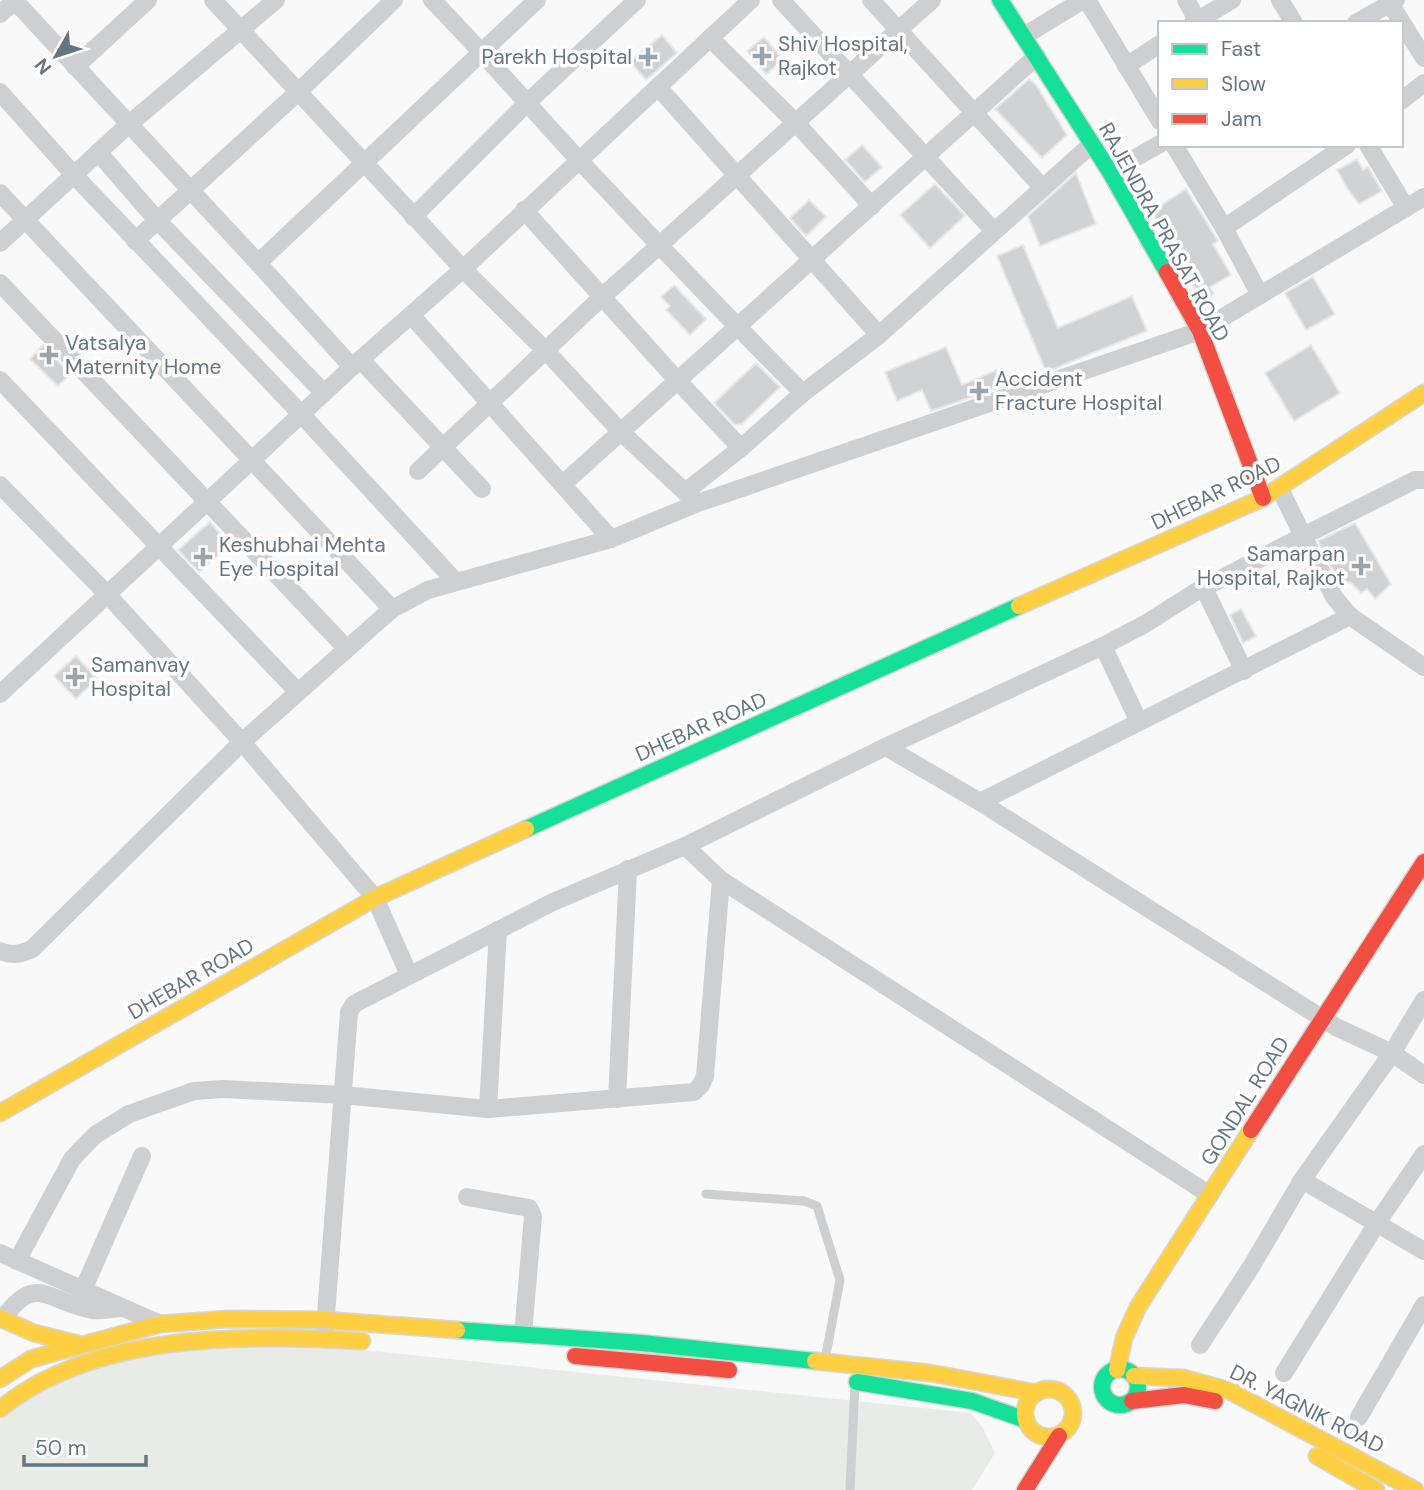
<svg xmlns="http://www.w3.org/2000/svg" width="1424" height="1490" font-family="'DM Sans',sans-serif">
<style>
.green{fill:#e8ebe6}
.building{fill:#d0d2d3;stroke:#e8e8e8;stroke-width:2}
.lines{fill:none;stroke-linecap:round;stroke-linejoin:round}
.fast-casing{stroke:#d5d6d7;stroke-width:19}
.slow-casing{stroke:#d5d6d7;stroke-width:19}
.jam-casing{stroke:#d5d6d7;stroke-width:19}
.lane{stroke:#cecfd0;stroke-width:9}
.street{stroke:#cecfd0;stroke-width:18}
.fast{stroke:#16e098;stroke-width:16}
.slow{stroke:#ffcf43;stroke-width:16}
.jam{stroke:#f24e42;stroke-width:16}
.poi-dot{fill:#99a4ac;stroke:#fff;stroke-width:2.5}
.labels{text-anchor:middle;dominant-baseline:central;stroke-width:7;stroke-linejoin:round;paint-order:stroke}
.poi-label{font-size:21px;fill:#657683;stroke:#fff;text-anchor:start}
.street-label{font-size:21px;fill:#657683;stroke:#fff}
</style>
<rect width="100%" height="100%" fill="#f9f9f9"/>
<!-- green -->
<path class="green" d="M181 1331 971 1413 983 1428 995 1453 972 1490H0V1421L34 1389Z"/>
<!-- building -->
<g class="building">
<path d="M662 35 677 53 646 80 630 61Z"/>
<path d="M764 37 783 60 766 74 747 51Z"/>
<path d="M1029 79 1036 85 1067 135 1042 158 995 109Z"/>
<path d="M862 145 882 167 865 182 845 160Z"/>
<path d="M1357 159 1363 170 1368 167 1382 191 1359 204 1347 188 1337 170Z"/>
<path d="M1076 173 1096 224 1040 246 1028 216Z"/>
<path d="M935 184 965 216 930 248 900 215Z"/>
<path d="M1186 189 1218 241 1213 244 1231 275 1210 287 1214 294 1202 301 1187 274 1191 272 1151 212Z"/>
<path d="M809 200 826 217 806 236 790 218Z"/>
<path d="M1023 245 1058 328 1132 296 1147 331 1046 372 997 256Z"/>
<path d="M1313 277 1335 314 1306 330 1285 293Z"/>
<path d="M674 285 706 319 690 335 666 310 670 306 661 297Z"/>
<path d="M43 345 70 374 58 386 30 359Z"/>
<path d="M1311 345 1340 393 1294 421 1265 373Z"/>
<path d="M946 347 962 385 997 370 1004 386 931 411 922 390 897 401 885 372Z"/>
<path d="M756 363 780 387 742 424 735 425 714 403Z"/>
<path d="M210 522 230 545 199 572 178 550Z"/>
<path d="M1355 523 1391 584 1375 599 1367 589 1361 593 1350 582 1342 587 1318 541Z"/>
<path d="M1241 609 1256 636 1243 643 1230 615Z"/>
<path d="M76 656 97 679 76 699 54 676Z"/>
</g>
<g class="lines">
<!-- fast casing -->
<g class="fast-casing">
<g id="fast">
<path d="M1000 0 1110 172 1167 272"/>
<path d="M526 829 1019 606"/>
<path d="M457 1330 642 1343 815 1361"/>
<circle cx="1120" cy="1387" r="18"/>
<path d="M857 1382 972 1401 1026 1420"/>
</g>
</g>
<!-- slow casing -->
<g class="slow-casing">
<g id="slow">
<path d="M1019 606 1263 498 1424 393"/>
<path d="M0 1113 375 898 526 829"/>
<path d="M0 1318 34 1333 78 1344"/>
<path d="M815 1361 930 1373 1037 1393"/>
<path d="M1117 1370 1124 1338 1138 1307 1251 1130"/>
<path d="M1134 1376 1183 1378 1230 1391 1415 1490"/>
<path d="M0 1379 31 1359 160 1324 228 1319 324 1320 457 1330"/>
<circle cx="1049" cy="1413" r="24"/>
<path d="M0 1409C94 1332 247 1334 362 1341"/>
<path d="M1317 1456 1376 1490"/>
</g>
</g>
<!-- jam casing -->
<g class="jam-casing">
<g id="jam">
<path d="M1167 272 1200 331 1263 498"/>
<path d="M1251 1130 1424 862"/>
<path d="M575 1356 729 1370"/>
<path d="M1132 1401 1184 1395 1215 1401"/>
<path d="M1025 1490 1059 1436"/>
</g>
</g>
<!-- lane -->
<g class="lane">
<path d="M706 1194 804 1201 817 1206 840 1280 825 1360"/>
<path d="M850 1490 855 1383"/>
</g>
<!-- street -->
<g class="street">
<path d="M14 0 258 263 352 367"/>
<path d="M213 0 463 269 545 350 621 432 685 492"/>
<path d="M432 0C483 52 530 107 579 160 653 239 727 317 803 393"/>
<path d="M781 0 993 230"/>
<path d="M871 0 1042 187"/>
<path d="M1087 0 1160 121"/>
<path d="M1186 0 1199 23"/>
<path d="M1280 0 1294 23"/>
<path d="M1388 0 1424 58"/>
<path d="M0 14 16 0"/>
<path d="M1193 23 1232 0"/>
<path d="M1356 23 1396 0"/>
<path d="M1024 36 1083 0"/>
<path d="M710 38 796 123 872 206"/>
<path d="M1126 66 1160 44"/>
<path d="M75 67 148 0"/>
<path d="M658 87 879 335"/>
<path d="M0 92 74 175 302 415 456 582"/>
<path d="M1401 101 1424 83"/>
<path d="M1174 145 1224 228 1260 295"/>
<path d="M1368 145 1406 208"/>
<path d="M98 152 157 220 324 393"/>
<path d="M1110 172 1160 144"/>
<path d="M0 193 392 609"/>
<path d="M524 210 677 380 741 448"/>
<path d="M413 217 527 103 637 0"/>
<path d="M1224 228 1347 145"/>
<path d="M135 241 297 93 394 0"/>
<path d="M0 243 128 125 276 0"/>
<path d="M258 263 537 0"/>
<path d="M0 283 347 649"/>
<path d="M411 315 611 539"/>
<path d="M361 360 482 489"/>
<path d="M0 380 298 692"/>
<path d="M418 471 603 296 932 0"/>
<path d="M563 484 1037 56"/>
<path d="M0 485 107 594 242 742 375 898 409 975"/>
<path d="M693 498 685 492 741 448 803 393 879 335 1092 144"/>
<path d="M1204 588 1244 671"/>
<path d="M1350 616 1334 597 1303 536 1415 480H1424"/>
<path d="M1103 646 1139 722"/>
<path d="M0 694 352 367 463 269 751 0"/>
<path d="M886 747 980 802 1350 616 1424 667"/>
<path d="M980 802 1336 1027 1392 1053 1424 1075"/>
<path d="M721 880 1210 1195"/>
<path d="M0 951C12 956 21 954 32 949L242 742 392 609 428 590 611 539 698 503 1200 331 1424 197"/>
<path d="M617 1099 628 869"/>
<path d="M488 1109 498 930"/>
<path d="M1302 1180 1424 1251"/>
<path d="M467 1197 529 1208 533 1216 523 1335"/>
<path d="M0 1253 160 1324"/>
<path d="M17 1261 72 1159 95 1135 129 1114 194 1091 223 1089 343 1095 488 1109 694 1092 701 1085 705 1076 721 880 685 846"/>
<path d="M83 1290 142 1156"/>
<path d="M3 1319C36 1271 49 1303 93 1310 101 1311 111 1309 120 1308"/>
<path d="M325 1328 349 1012 354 1004 553 902 685 846 877 751 1103 646 1145 624 1194 593 1303 536 1280 489"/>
<path d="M1200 1345 1251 1267 1302 1180 1392 1053 1424 1000"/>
<path d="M1284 1373 1377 1223 1424 1154"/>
<path d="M1359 1417 1424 1305"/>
</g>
<!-- fast -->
<use href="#fast" class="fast"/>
<!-- slow -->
<use href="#slow" class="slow"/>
<!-- jam -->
<use href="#jam" class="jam"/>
</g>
<!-- markers -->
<g class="poi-dot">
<path d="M758.5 45.5h7v7h7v7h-7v7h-7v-7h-7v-7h7z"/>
<path d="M644.5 46.5h7v7h7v7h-7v7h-7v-7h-7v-7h7z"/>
<path d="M45.5 344.5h7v7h7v7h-7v7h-7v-7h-7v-7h7z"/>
<path d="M975.5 380.5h7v7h7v7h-7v7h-7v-7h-7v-7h7z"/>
<path d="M199.5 546.5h7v7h7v7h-7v7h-7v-7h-7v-7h7z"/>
<path d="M1357.5 555.5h7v7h7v7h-7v7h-7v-7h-7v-7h7z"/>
<path d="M71.5 666.5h7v7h7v7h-7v7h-7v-7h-7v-7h7z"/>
</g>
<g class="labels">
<!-- poi labels -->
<g class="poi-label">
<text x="778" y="44">Shiv Hospital,<tspan x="778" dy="24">Rajkot</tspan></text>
<text x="632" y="57" text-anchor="end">Parekh Hospital</text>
<text x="65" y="343">Vatsalya<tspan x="65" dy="24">Maternity Home</tspan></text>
<text x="995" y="379">Accident<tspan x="995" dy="24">Fracture Hospital</tspan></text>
<text x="219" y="545">Keshubhai Mehta<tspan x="219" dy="24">Eye Hospital</tspan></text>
<text x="1345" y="554" text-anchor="end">Samarpan<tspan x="1345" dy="24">Hospital, Rajkot</tspan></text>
<text x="91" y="665">Samanvay<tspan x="91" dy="24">Hospital</tspan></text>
</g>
<!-- street labels -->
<g class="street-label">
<text transform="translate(1164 232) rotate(61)">RAJENDRA PRASAT ROAD</text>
<text transform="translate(1216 493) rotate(-26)">DHEBAR ROAD</text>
<text transform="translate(701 727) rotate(-24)">DHEBAR ROAD</text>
<text transform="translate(191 979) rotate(-30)">DHEBAR ROAD</text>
<text transform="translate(1245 1101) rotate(-58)">GONDAL ROAD</text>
<text transform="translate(1307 1409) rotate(27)">DR. YAGNIK ROAD</text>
</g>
</g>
<!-- legend -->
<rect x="1158" y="21" width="245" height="126" fill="#ffffff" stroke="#c1c8cd" stroke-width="2"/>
<rect x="1172" y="44" width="35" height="10" fill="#16e098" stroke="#c1c8cd" stroke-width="2"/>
<text x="1221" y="56" font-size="21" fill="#657683">Fast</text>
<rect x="1172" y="79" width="35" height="10" fill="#ffcf43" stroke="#c1c8cd" stroke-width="2"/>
<text x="1221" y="91" font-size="21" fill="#657683">Slow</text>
<rect x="1172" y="114" width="35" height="10" fill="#f24e42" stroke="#c1c8cd" stroke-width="2"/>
<text x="1221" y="126" font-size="21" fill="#657683">Jam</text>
<!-- north arrow -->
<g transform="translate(56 56) rotate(231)" stroke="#ffffff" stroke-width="5" paint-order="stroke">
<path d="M0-5L12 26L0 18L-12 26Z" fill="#657683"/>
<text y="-10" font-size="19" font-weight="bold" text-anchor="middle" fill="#657683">N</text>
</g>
<!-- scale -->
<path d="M24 1455v10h122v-10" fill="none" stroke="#657683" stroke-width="3.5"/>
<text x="35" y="1455" font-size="21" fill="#657683" stroke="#ffffff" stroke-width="5" paint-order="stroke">50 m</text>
</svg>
